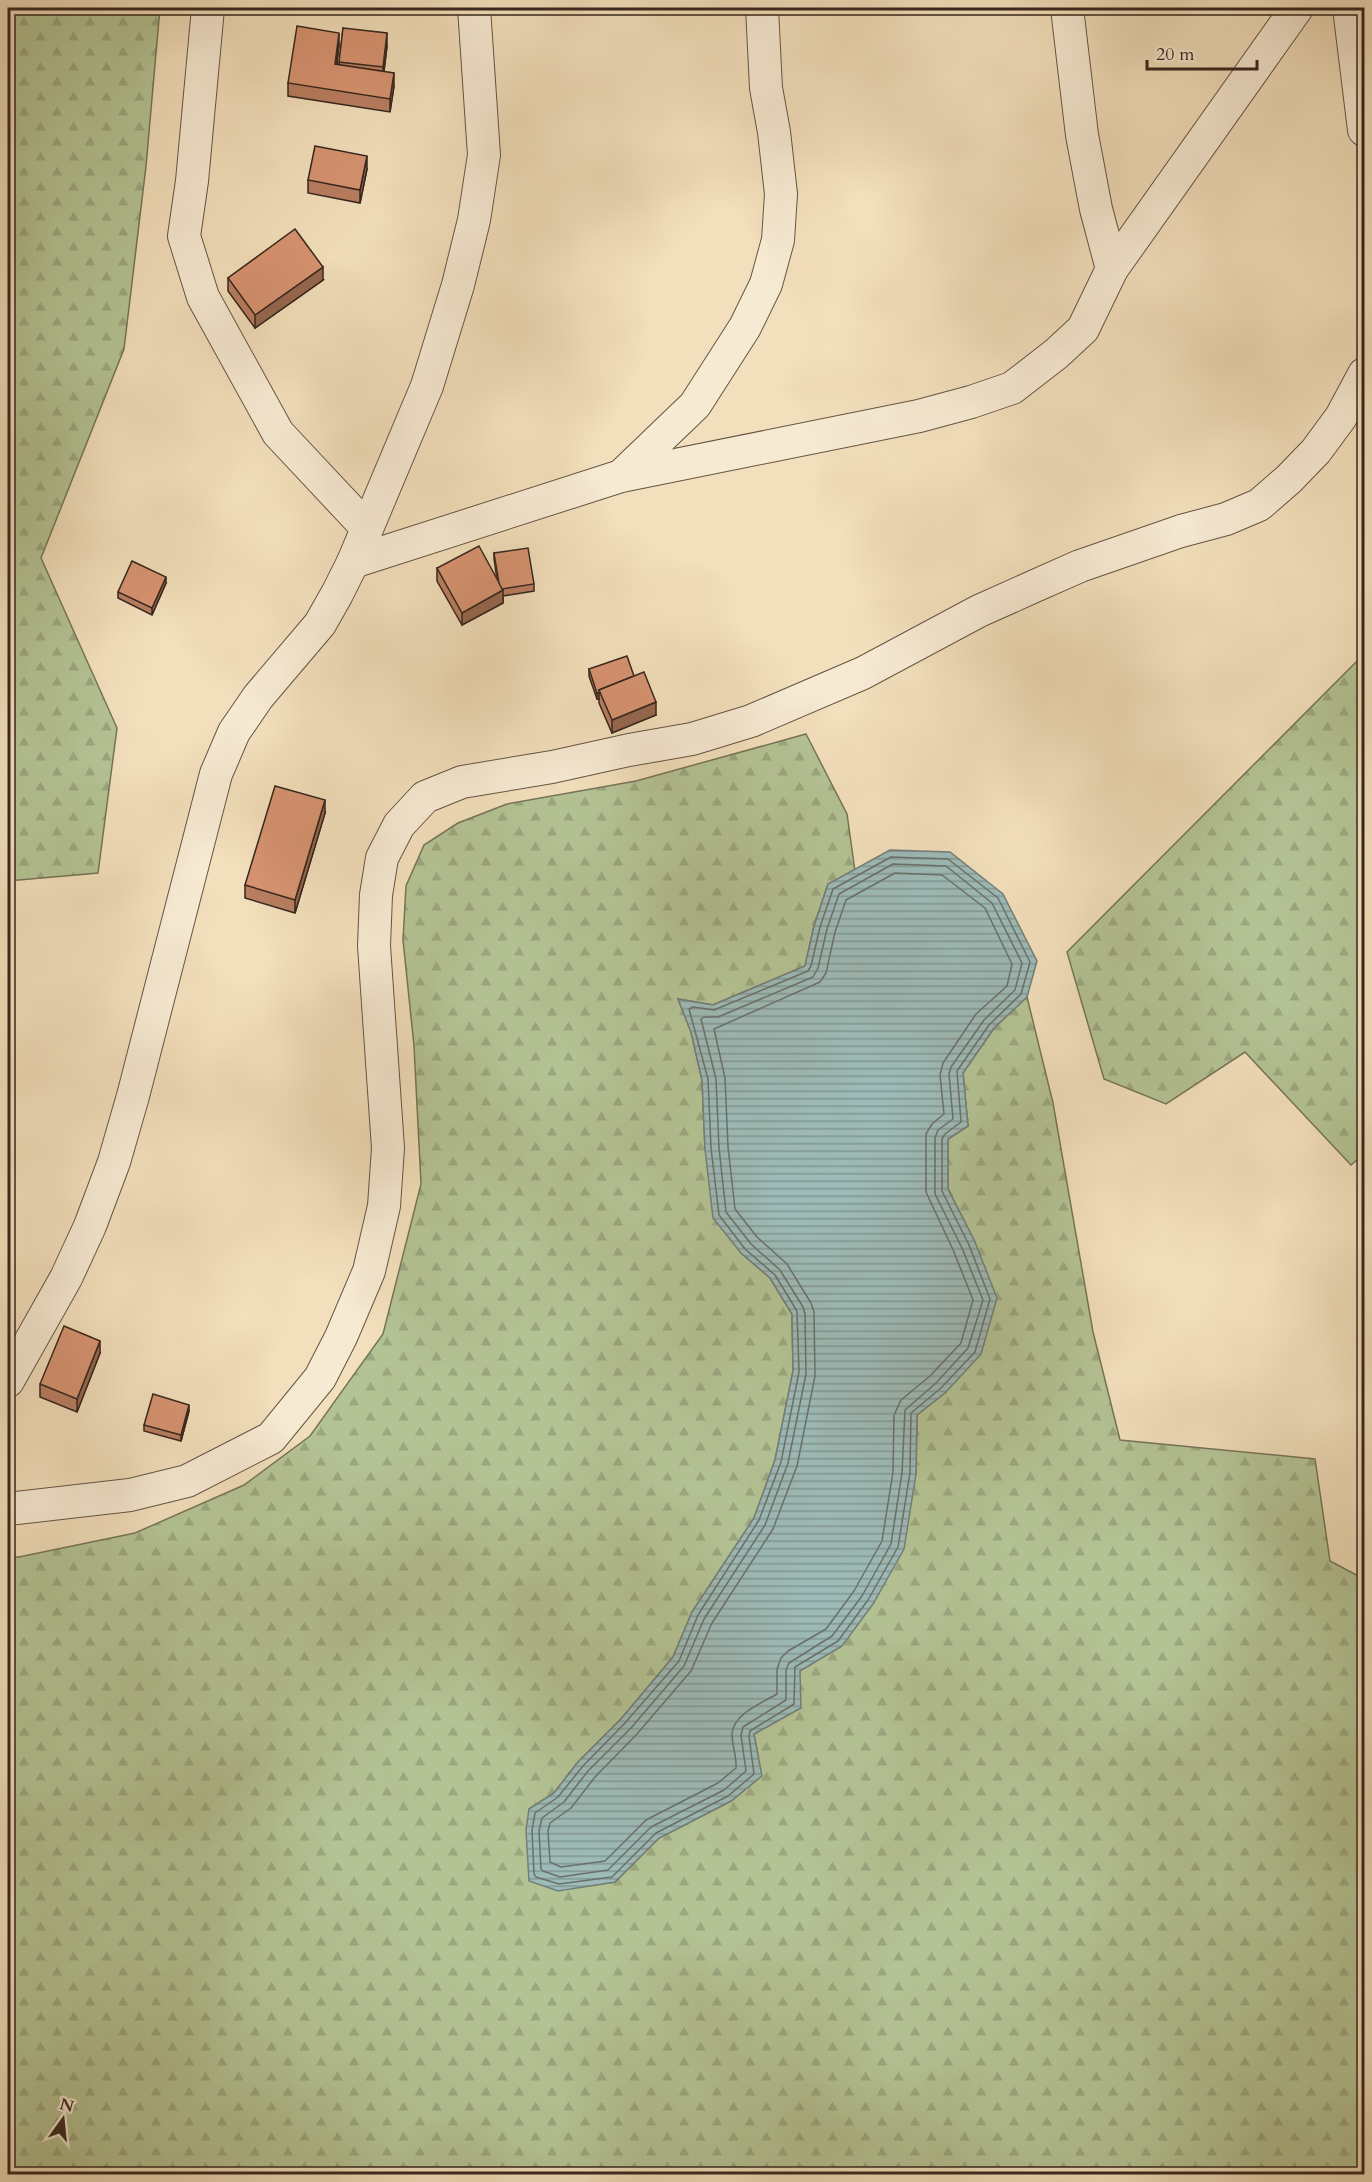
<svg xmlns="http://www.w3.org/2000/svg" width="1372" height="2182" font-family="Cardo,serif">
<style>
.forest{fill:url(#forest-firs);stroke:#757459;stroke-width:1.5}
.water{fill:url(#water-rules);stroke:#747f7a;stroke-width:1.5}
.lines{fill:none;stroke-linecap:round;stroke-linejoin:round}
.shore{stroke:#6a706b;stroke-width:1.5}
.minor-casing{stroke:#655445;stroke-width:34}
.minor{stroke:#f7ead3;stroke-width:32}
.wall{fill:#b97e61;stroke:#36261e;stroke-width:1.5}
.shaded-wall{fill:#96674f;stroke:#36261e;stroke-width:1.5}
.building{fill:#d79371;stroke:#36261e;stroke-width:1.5}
</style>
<defs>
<pattern id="forest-firs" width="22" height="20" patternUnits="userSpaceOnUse" patternTransform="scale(1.5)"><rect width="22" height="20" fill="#b4c394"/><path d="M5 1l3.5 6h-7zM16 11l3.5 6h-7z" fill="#9ba77f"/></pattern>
<pattern id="water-rules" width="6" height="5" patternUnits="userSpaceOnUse" patternTransform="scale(1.5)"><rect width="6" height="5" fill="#9dbbb8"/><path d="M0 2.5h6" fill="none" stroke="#819895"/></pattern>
</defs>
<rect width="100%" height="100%" fill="#f2dfbb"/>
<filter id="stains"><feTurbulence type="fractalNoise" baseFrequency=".00333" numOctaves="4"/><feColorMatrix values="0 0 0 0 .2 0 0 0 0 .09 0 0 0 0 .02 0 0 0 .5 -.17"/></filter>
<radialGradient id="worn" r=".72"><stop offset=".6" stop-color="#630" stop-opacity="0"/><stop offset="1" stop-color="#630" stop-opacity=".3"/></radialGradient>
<!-- forest -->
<g class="forest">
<path d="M8 8H160L146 166 124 349 41 558 117 728 98 873 8 881Z"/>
<path d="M1364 654V1154L1351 1165 1245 1052 1166 1104 1104 1079 1067 952Z"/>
<path d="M806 734 847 814 855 871 828 884 814 926 805 966 713 1005 678 999 691 1032 702 1080 705 1149 741 1253 770 1278 792 1314 793 1371 775 1460 754 1518 692 1612 673 1657 621 1719 578 1762 554 1793 529 1809 558 1890 615 1882 659 1838 731 1801 761 1776 754 1734 800 1708 799 1671 842 1646 916 1474 917 1415 946 1392 975 1242 948 1189V1139L968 1126 963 1073 994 1028 1027 997 1053 1103 1093 1332 1120 1440 1315 1459 1330 1561 1364 1579V2174H8V1557H19L135 1533 244 1485 310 1436 383 1334 421 1184 414 1046 403 940 406 886 424 845 458 823 507 804 636 781Z"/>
</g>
<!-- water -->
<path class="water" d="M890 850 950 852 1003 894 1037 961 1027 997 994 1028 963 1073 968 1126 948 1139V1189L975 1242 997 1298 981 1354 946 1392 917 1415 916 1474 904 1549 873 1604 842 1646 800 1671 801 1708 754 1734 762 1776 731 1801 659 1838 615 1882 558 1891 529 1881 526 1830 529 1809 554 1793 578 1762 621 1719 673 1657 692 1612 754 1518 775 1460 793 1371 792 1314 770 1278 741 1253 713 1218 705 1149 702 1080 691 1032 678 999 713 1005 805 966 814 926 828 884Z"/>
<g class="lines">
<!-- shore -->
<g class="shore">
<path d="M891 857 948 859 998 898 1030 962 1021 994 989 1025 957 1071 961 1122 945 1134 942 1139V1191L969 1245 990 1299 975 1352 941 1388 911 1413 910 1473 898 1547 868 1600 838 1641 795 1667 794 1704 750 1731 749 1736 754 1774 728 1796 656 1833 612 1877 559 1884 536 1877 534 1874 532 1830 535 1813 558 1797 583 1766 625 1723 679 1661 698 1615 759 1520 781 1462 799 1372 797 1311 775 1275 745 1249 719 1215 711 1148 708 1079 689 1009 693 1007 714 1010 808 971 811 966 820 927 833 889Z"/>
<path d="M893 864 946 866 992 903 1022 963 1015 990 984 1020 951 1067 949 1074 953 1119 938 1130 935 1138V1194L962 1248 983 1300 968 1348 936 1383 905 1410 902 1473 891 1544 862 1596 832 1636 789 1663 786 1670V1700L743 1727 741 1735 746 1771 724 1790 651 1827 608 1870 560 1877 543 1871 541 1869 539 1831 542 1818 564 1802 588 1771 631 1728 684 1666 704 1619 765 1525 788 1463 806 1374 805 1314 803 1307 780 1270 751 1244 726 1212 719 1148 716 1079 701 1019 704 1017H718L813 977 818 968 827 929 839 894Z"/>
<path d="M895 873 942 875 985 908 1012 964 1007 986 976 1014 943 1063 940 1075 944 1114 932 1124 926 1134V1192L954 1252 973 1300 961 1343 930 1376 901 1400 894 1415 893 1472 882 1541 854 1591 826 1629 788 1651 781 1658 777 1669V1694C762 1703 733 1714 732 1734 732 1746 737 1757 736 1768L718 1783 646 1820 605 1861 561 1867 550 1862 548 1831 550 1823 571 1808 595 1777 637 1734 691 1671 712 1623 773 1529 797 1466 815 1376 814 1312 811 1303 787 1264 757 1237 735 1209 728 1147 725 1078 714 1029 820 982 826 973 835 932 846 900Z"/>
</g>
<!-- minor casing -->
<g class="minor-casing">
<g id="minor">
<path d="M208 8 192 181 184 236 203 297 278 433 367 528"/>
<path d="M1067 8 1082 135 1096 209 1112 269"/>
<path d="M1349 8 1364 130"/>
<path d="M621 476 695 405 745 327 766 284 778 240 781 194 774 132 766 88 762 8"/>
<path d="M353 562 621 476 919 416 971 402 1012 388 1056 354 1083 329 1112 269 1297 8"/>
<path d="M8 1381 66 1278 90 1226 114 1162 133 1096 216 774 234 732 258 697 320 624 337 594 353 562 427 386 458 285 474 220 484 155 474 8"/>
<path d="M8 1509 130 1495 187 1481 271 1438 320 1378 341 1337 369 1271 384 1206 388 1148 374 946 376 895 382 858 399 825 425 797 462 782 552 767 629 750 692 739 751 721 863 673 979 611 1037 585 1080 566 1181 531 1226 519 1259 505 1289 479 1316 451 1341 417 1364 374"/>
</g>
</g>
<!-- minor -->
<use href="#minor" class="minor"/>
</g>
<!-- wall -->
<g class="wall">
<path d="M343 28 387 46 384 71 394 86 390 112 288 96V83L339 45 337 64 339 65Z"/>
<path d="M367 169 360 203 308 193V180Z"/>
<path d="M228 278 323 280 255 328 228 291Z"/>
<path d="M494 553 534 584V591L503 596V603L462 625 437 581V568L497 580 494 559Z"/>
<path d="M166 583 152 615 118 598V592Z"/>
<path d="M589 669 634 676 656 715 612 733 599 703V699H597L589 676Z"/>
<path d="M325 813 295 913 245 898V885Z"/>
<path d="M100 1353 77 1412 40 1397V1384Z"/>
<path d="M189 1411 181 1441 144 1431V1425Z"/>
</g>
<!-- shaded-wall -->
<g class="shaded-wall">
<path d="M339 33V45L335 77V64Z"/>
<path d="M387 33V46L383 80V67Z"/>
<path d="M394 73V86L390 112V99Z"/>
<path d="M367 156V169L360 203V190Z"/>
<path d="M323 267V280L255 328V315Z"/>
<path d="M166 577V583L152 615V608Z"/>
<path d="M503 590V603L462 625V613Z"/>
<path d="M599 692V699H597V693Z"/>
<path d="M656 702V715L612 733V720Z"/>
<path d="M325 800V813L295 913V900Z"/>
<path d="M100 1341V1353L77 1412V1399Z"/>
<path d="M189 1405V1411L181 1441V1435Z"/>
</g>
<!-- building -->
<g class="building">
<path d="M297 26 339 33 335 64 394 73 390 99 288 83Z"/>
<path d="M343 28 387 33 383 67 339 62Z"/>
<path d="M315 146 367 156 360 190 308 180Z"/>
<path d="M295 229 323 267 255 315 228 278Z"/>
<path d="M479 546 503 590 462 613 437 568Z"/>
<path d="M528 548 534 584 502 589 499 583 494 553Z"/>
<path d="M132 561 166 577 152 608 118 592Z"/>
<path d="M627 656 634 676 599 690 600 692 597 693 589 669Z"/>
<path d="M644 672 656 702 612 720 599 690Z"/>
<path d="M275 786 325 800 295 900 245 885Z"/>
<path d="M64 1326 100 1341 77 1399 40 1384Z"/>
<path d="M153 1394 189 1405 181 1435 144 1425Z"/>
</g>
<!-- margin -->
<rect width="1372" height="2182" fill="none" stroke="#f2dfbb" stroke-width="30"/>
<rect x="9" y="9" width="1354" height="2164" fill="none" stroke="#36261e" stroke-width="3"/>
<rect x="15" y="15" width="1342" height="2152" fill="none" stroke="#36261e" stroke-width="1.5"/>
<!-- north arrow -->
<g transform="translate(63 2119) rotate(15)" stroke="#f7ead3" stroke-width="4.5" paint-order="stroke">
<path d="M0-4.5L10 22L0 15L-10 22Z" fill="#36261e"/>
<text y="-9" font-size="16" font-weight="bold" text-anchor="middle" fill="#36261e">N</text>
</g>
<!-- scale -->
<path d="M1147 60v9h110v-9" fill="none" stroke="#36261e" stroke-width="3"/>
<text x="1156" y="60" font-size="18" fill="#36261e" stroke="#f7ead3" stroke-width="4.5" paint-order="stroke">20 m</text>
<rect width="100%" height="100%" filter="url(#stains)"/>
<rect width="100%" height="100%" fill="url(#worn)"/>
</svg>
